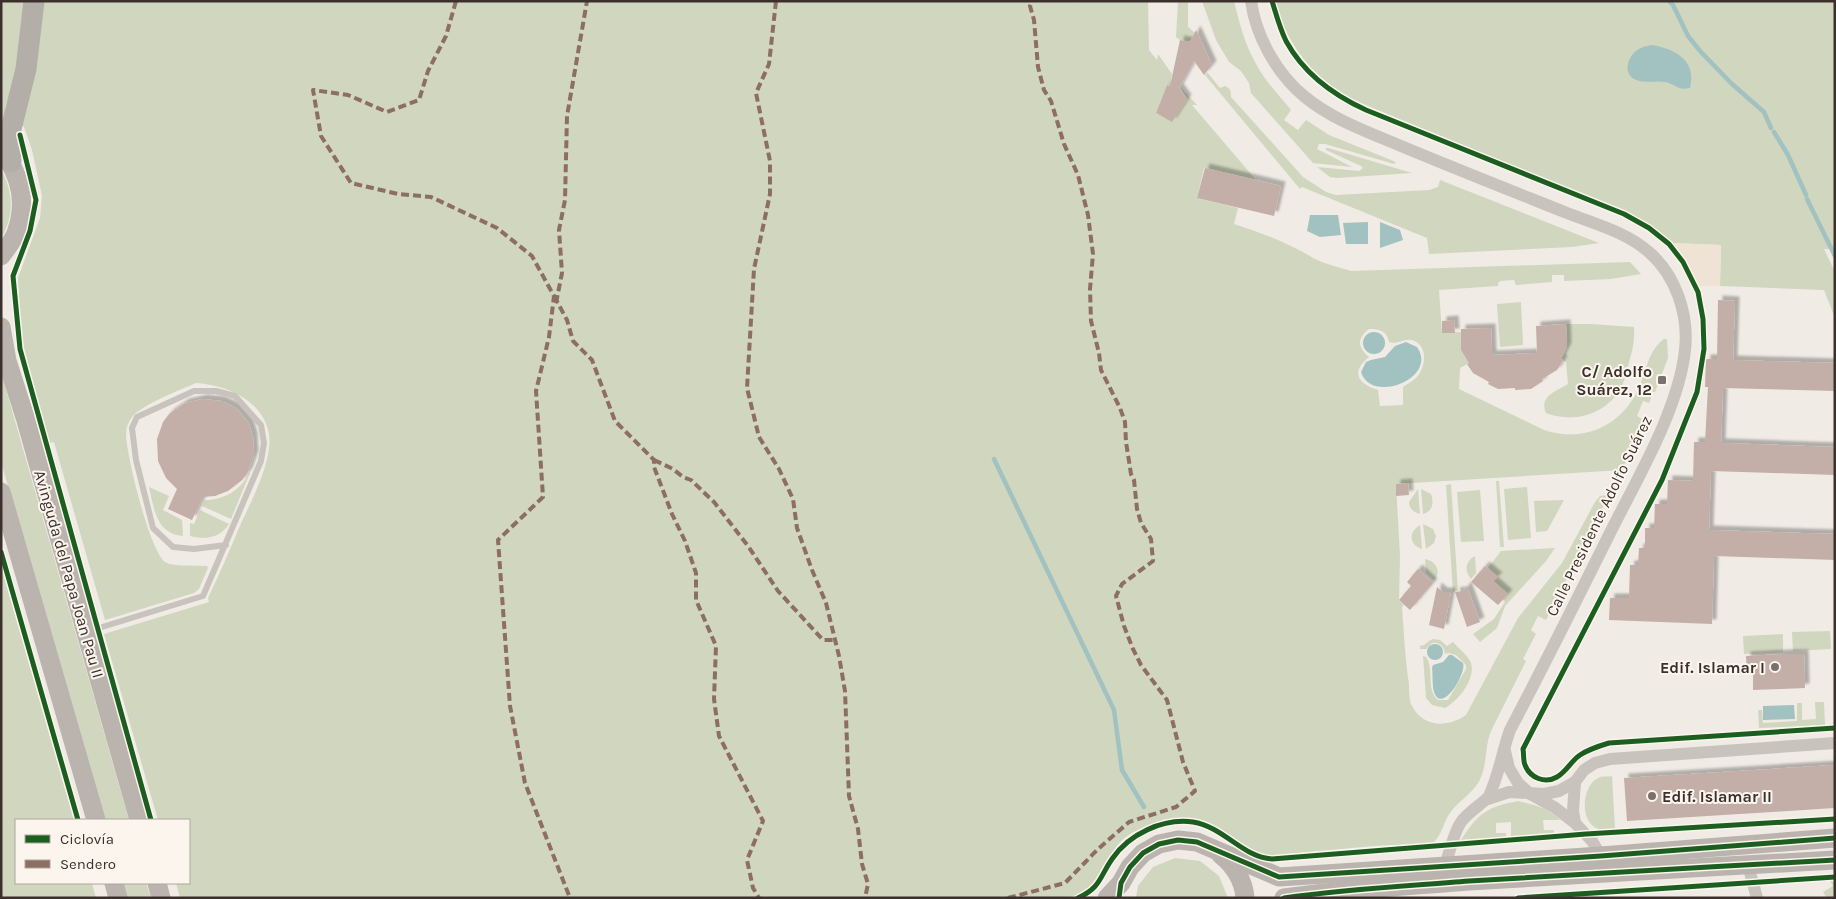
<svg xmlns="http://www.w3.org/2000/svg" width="1836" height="899" font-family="Karla,sans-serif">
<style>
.green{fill:#d1d6bf;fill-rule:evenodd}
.plaza{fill:#eee3d5}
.water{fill:#a1c2c1}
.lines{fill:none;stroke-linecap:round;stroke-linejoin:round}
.stream{stroke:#a1c2c1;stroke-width:4.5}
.building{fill:#c3afa7;filter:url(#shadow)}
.service{stroke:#c9c3be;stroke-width:6}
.minor{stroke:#c9c3be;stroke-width:12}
.secondary{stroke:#bab3ae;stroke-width:19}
.trunk{stroke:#b4aea8;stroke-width:21}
.quiet{stroke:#8d6e63;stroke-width:4;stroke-dasharray:8 4;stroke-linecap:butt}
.cycleway-casing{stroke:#fbf5ee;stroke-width:8}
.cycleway{stroke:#1b5e20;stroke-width:5}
.poi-dot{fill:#7a716c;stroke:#fbf5ee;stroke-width:2}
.labels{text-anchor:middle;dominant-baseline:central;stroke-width:4;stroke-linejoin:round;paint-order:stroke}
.poi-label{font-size:16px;font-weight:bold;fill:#3b302b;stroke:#fbf5ee;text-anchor:end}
.street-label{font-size:16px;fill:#3b302b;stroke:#fbf5ee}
</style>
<defs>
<filter id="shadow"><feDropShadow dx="4.5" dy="-4.5" stdDeviation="1" flood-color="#0004"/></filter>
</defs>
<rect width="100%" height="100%" fill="#f0ebe5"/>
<!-- green -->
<g class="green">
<path d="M1 1H28L15 83 6 104 4 122H1Z"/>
<path d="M42 1H1077L1078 3 1079 1H1148L1149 50 1157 60 1158 54 1172 74 1170 86 1167 85 1156 113 1172 121 1187 99 1180 87 1197 105H1192L1256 180 1204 168 1197 198 1238 208 1234 224C1262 233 1289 243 1313 258 1324 264 1339 267 1351 271L1630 262 1641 274 1611 279 1564 281V275H1552V282L1516 285 1514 280 1500 281 1498 283V286L1439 290 1442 333 1461 332V344L1469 363 1460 368 1459 389 1544 430C1582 443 1620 427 1638 390 1646 373 1648 350 1664 339H1667L1668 358 1655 392H1653L1649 403 1643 401 1637 416 1642 419 1635 438 1637 439 1622 470 1396 484 1400 556 1399 600 1404 605 1402 607C1404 633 1405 659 1409 685 1409 690 1409 698 1411 704 1422 728 1447 728 1466 715L1518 618 1562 563 1595 502 1600 496 1609 495 1546 620 1538 616 1531 630 1536 634 1523 659 1526 661 1491 731C1485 746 1487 763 1481 777 1475 793 1457 801 1448 816 1443 825 1441 836 1433 843L1374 846 1265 856C1246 852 1234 837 1217 827 1211 824 1202 823 1195 821 1172 817 1137 825 1120 842 1109 854 1104 873 1094 884 1088 892 1076 895 1067 898H180L176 883H189V820H158L104 634 209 602 208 598C219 575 229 552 239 528 250 503 273 462 269 434 263 400 226 385 196 383 180 390 143 404 132 417 128 422 126 428 126 435 127 457 149 549 165 562 172 567 198 565 207 566L208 568 199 589 194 593 105 620 54 442 49 443 21 336 18 278 40 218 42 196 32 150 24 127 18 123ZM1369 329C1380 329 1387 331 1389 342 1397 345 1404 338 1412 340 1429 345 1426 368 1416 378 1413 381 1407 384 1403 387V405L1380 406 1378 390C1358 384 1350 372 1369 357 1357 347 1357 338 1369 329Z"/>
<path d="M1178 1H1188V27L1195 33 1190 42 1180 40 1176 37Z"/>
<path d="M1202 1H1234C1239 21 1244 42 1254 60 1263 79 1278 94 1291 110L1284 120 1298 130 1306 120 1329 135 1396 162 1394 164 1325 144H1319L1317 149 1352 167 1313 163 1251 93 1249 83 1241 71 1229 62 1216 40Z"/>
<path d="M1275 1H1835V249H1824L1835 272V318L1824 290 1720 286 1721 245 1672 243 1653 227 1625 213 1351 99C1313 77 1286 44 1275 1Z"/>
<path d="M1207 72 1220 88 1225 86C1231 89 1231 91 1231 97L1303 177 1326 192 1336 195 1429 190 1438 187 1440 180 1599 243 1572 247 1429 254 1427 238 1302 187 1300 189 1205 75Z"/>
<path d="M1326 148H1328L1412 173 1337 178 1330 177 1317 167 1359 171 1363 168 1361 166 1326 150Z"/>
<path d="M1 169C13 192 15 215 1 238Z"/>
<path d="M1521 302 1523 345 1500 347 1497 304Z"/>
<path d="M1566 324H1591L1634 327C1635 342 1632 352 1628 366 1626 375 1624 383 1619 391 1603 416 1572 423 1546 413 1539 396 1555 392 1568 384L1566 362 1561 359C1567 348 1567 337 1566 324Z"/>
<path d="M1 372 129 820H104L1 462Z"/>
<path d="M249 473H250L231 519 202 506 205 500C224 500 241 490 249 473Z"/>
<path d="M1496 481H1499L1504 547H1500Z"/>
<path d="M1451 484 1458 591 1453 592 1446 485Z"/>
<path d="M149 487 169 496 163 510 182 520 183 536C156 534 154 508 149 487Z"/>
<path d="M1527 487 1531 538 1508 540 1504 489Z"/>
<path d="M1418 489 1420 514C1414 512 1409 509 1409 502Z"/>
<path d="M1421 489 1431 494C1434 503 1433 511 1423 514Z"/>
<path d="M1480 490 1484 541 1461 542 1457 492Z"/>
<path d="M1564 500 1547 531 1536 532 1534 501Z"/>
<path d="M200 510 229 524C220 538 206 540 190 536V523L194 524Z"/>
<path d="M1423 524 1433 529 1436 536 1434 543 1426 549Z"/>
<path d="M1420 525 1422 549C1409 545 1408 532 1420 525Z"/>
<path d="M1555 548 1546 561 1505 606 1497 628 1480 642 1473 634 1494 619 1505 602 1503 599 1507 594 1493 581 1497 577 1488 568 1501 551Z"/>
<path d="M1475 556 1476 573 1471 579C1464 570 1465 562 1475 556Z"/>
<path d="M1425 559C1436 561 1442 572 1434 580L1426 573Z"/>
<path d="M1 566 74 820H16V883H92L96 898H1Z"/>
<path d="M1830 631 1831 649 1793 651 1792 632Z"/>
<path d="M1783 634V652L1744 654 1743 636Z"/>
<path d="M1433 639 1440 640 1447 646 1453 642C1458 648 1468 655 1471 663 1476 679 1458 701 1445 708L1432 705 1426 698 1423 656 1426 657C1435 670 1425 688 1438 700H1448L1466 669V665L1456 655 1448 653 1445 654C1444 646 1440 642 1432 643L1426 649H1420V646L1424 645 1429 641Z"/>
<path d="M1815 702H1824L1825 725 1759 728 1758 710H1762L1763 723 1797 721V703H1802V720L1816 719Z"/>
<path d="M1612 776 1615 829C1610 829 1601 831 1596 828 1579 819 1582 784 1600 777 1603 776 1608 777 1612 776Z"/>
<path d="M1518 801C1534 805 1548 807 1560 820H1543L1544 830H1554V835L1511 837V822L1496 823V833H1506V837L1461 840C1478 813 1487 807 1518 801Z"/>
<path d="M1175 858 1200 861 1219 876 1228 898H1136L1138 886 1153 867Z"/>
<path d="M1830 881H1835V898H1827L1823 892 1833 886Z"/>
<path d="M122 883H146L151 898H126Z"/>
</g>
<!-- plaza -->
<path class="plaza" d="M1672 243 1721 245 1720 286H1699L1686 260Z"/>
<!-- water -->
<g class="water">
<path d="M1652 45C1676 49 1697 61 1690 88 1677 91 1676 84 1665 82 1655 80 1643 84 1634 79 1621 71 1630 52 1641 48 1644 46 1649 46 1652 45Z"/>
<path d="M1310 215H1338L1341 235 1320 237 1307 231Z"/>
<path d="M1368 222V244H1346L1343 223Z"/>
<path d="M1380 222 1400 230 1403 240 1380 248Z"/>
<circle cx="1374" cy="343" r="11"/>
<path d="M1406 342 1417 347C1439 378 1371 405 1361 372L1366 362 1371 360 1385 357 1395 346Z"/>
<circle cx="1435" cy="652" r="8"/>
<path d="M1449 655H1452L1463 663C1467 673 1442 715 1434 692 1432 685 1433 675 1432 668L1433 665 1443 662Z"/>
<path d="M1794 705 1795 719 1763 720V706Z"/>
</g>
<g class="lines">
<!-- stream -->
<g class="stream">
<path d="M1669 1 1673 5 1688 36 1700 51 1732 84 1764 112 1771 128"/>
<path d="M1774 132 1788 155 1806 195"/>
<path d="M1807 199 1835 256"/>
<path d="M994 459 1114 710 1122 770 1144 807"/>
</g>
</g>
<!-- building -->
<g class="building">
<path d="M1196 30 1212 65 1204 75 1194 61 1179 88 1187 99 1172 122 1156 113 1167 85 1170 86 1180 40 1190 42Z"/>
<path d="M1205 168 1281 186 1274 216 1197 198Z"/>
<path d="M1718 300 1735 301 1733 360 1835 363V391L1723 388 1721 443 1835 447V475L1711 471 1709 530 1835 534V560L1714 556 1712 624 1609 620 1610 598H1629L1630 565H1638L1639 548H1645V528H1654L1655 504H1667L1668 480 1693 481 1694 442H1705L1708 387H1705L1706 359H1717Z"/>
<path d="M1454 320 1455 333H1442V321Z"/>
<path d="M1566 324 1567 347 1561 359 1563 360 1557 370 1542 379 1543 381 1531 389 1515 390V388L1498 389 1488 384 1489 382 1473 373 1467 364 1469 363 1461 350V329L1491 328 1492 355 1537 353 1536 326Z"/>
<path d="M203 399 221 401 236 408 243 416 249 424 253 437 254 455 248 472 242 480 228 491 215 496 203 497 192 520 168 509 177 489 166 478 158 461 157 439 163 422 170 413 185 403Z"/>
<path d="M1408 483 1409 495 1396 496V484Z"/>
<path d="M1485 566 1498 577 1493 581 1508 594 1498 605 1471 582Z"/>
<path d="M1418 569 1433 583 1410 610 1399 600 1411 586 1407 582Z"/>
<path d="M1467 586 1480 622 1467 627 1455 592 1463 591Z"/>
<path d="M1437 587 1443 592H1451L1444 629 1429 625Z"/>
<path d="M1787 654H1804L1805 688 1753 690V674H1747L1746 656Z"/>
<path d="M1835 765V808L1627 821 1624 778Z"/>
</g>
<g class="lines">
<!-- service -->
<path class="service" d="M89 631 203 596 261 461 264 443 261 425 235 396 216 391H194L137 417 132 428 136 460 153 528 173 547 194 549 226 545"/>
<!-- minor -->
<g class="minor">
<path d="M1251 1C1256 37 1277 74 1305 97 1333 120 1368 132 1401 146 1456 169 1512 191 1567 213 1595 224 1627 232 1650 253 1676 276 1689 315 1685 350 1679 407 1640 474 1614 525 1580 593 1546 662 1510 730 1502 752 1499 775 1489 796 1485 802 1468 812 1461 822 1453 834 1450 852 1445 865"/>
<path d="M1505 751 1509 768 1518 783 1530 794 1554 807 1575 823"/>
<path d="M1575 782 1573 811 1575 823 1592 841 1601 856"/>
<path d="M1488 799 1509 792 1544 794 1559 791 1575 782 1584 770 1595 763 1610 759 1835 743"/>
<path d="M1748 865 1757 898"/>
</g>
<!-- secondary -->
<g class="secondary">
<path d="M1 256C6 249 13 241 16 233 27 203 21 175 1 150"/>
<path d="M1 327 7 361 25 417 139 820"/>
<path d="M1 492 96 820"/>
<path d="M1221 855C1234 865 1244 881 1245 898"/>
<path d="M114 883 118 898"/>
<path d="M157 883 161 898"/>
<path d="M1107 898 1121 883 1130 867 1143 853 1159 844 1178 840 1197 842 1279 877 1601 856 1835 838"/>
<path d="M1284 898C1345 889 1407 886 1469 881 1591 873 1713 867 1835 860"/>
</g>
<!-- trunk -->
<path class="trunk" d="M11 162 10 133 26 69 34 1"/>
<!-- quiet -->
<g class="quiet">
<path d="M456 1 446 36 428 71 419 100 387 112 348 95 313 90 321 136 351 183 398 194 431 197 497 228 532 256 554 296 549 337 536 391 543 497 498 540 510 706 525 783 570 898"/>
<path d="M776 1 769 64 756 93 770 161V194L754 269 747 388 759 437 779 469 793 499 797 528 812 570 826 603 839 656 845 691 849 796 858 829 862 864 868 884 865 898"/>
<path d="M554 296 567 320 573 341 592 360 615 421 654 460V467L672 514 685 541 696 573V600L716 646 714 699 719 736 763 821 747 860 753 888 759 898"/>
<path d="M556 303 562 273 559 230 565 200 567 116 587 1"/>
<path d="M654 460 673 469 683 477 691 480 714 502 748 546 778 591 823 640H835"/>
<path d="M1008 898 1065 883 1098 849 1129 822 1176 807 1195 791 1183 762 1167 700 1141 665 1133 649 1124 626 1116 596 1122 584 1153 561 1151 539 1141 523 1137 509 1134 480 1131 474 1126 442 1125 422 1120 408 1101 370 1099 353 1091 321 1090 289 1093 254 1088 215 1078 175 1064 144 1051 101 1044 90 1038 67 1034 20 1030 6 1032 1"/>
</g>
<!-- cycleway casing -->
<g class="cycleway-casing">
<g id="cycleway">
<path d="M1272 1C1276 14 1280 29 1286 41 1304 74 1333 95 1366 110L1624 214 1649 228 1669 244 1683 262 1698 292 1703 319 1704 349 1697 392 1662 480 1523 749C1524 754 1523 761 1525 765 1530 778 1545 784 1557 777 1567 771 1571 761 1580 755 1589 749 1599 746 1609 743L1835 728"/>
<path d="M20 135 36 200 30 231 13 276 20 349 151 820"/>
<path d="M1 552 78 820"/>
<path d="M1078 898C1101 887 1099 878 1112 859 1129 834 1163 818 1193 822 1224 827 1242 857 1272 859L1586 834 1835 819"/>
<path d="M1119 898 1121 883 1130 867 1143 853 1159 844 1178 840 1197 842 1279 877 1601 856 1835 838"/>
<path d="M1284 898C1345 889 1407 886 1469 881 1591 873 1713 867 1835 860"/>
<path d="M1518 898 1835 877"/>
</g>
</g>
<!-- cycleway -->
<use href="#cycleway" class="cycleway"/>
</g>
<!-- markers -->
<g class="poi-dot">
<rect x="1657" y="375" width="10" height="10" rx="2.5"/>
<circle cx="1775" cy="667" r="5"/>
<circle cx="1652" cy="796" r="5"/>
</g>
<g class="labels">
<!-- poi labels -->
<g class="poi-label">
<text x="1652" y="371">C/ Adolfo<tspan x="1652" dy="18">Suárez, 12</tspan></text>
<text x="1765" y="667">Edif. Islamar I</text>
<text x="1662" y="796" text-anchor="start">Edif. Islamar II</text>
</g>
<!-- street labels -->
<g class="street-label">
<text transform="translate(1599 516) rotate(-64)">Calle Presidente Adolfo Suárez</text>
<text transform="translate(69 574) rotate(74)">Avinguda del Papa Joan Pau II</text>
</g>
</g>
<!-- border -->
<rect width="1836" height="899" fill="none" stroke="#3b302b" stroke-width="5"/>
<!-- legend -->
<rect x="15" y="819" width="175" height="65" fill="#fbf5ee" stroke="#aea6a0"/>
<rect x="25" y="835" width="25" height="8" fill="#1b5e20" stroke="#aea6a0"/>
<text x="60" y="844" font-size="15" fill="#3b302b">Ciclovía</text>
<rect x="25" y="860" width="25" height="8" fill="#8d6e63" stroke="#aea6a0"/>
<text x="60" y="869" font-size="15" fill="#3b302b">Sendero</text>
</svg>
